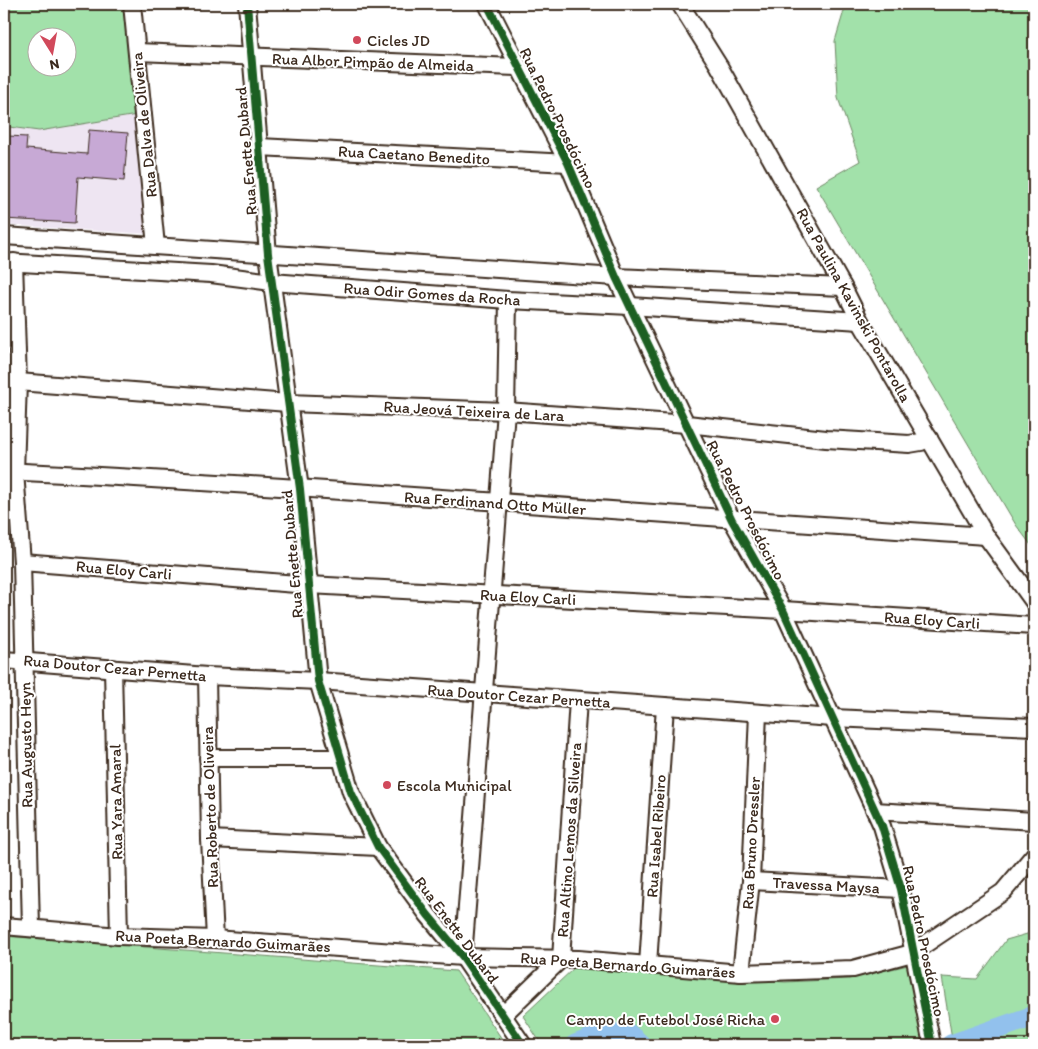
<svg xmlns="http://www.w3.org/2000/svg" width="1038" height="1049" font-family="Itim,sans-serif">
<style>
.built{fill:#eee5f2}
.green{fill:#a2e1aa;stroke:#6e8664;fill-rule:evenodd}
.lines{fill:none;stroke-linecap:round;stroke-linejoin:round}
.river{stroke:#92c1ed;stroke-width:21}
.building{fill:#c7a9d5;stroke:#3b2a1e}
.minor-casing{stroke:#3b2a1e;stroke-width:20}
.minor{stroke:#fff;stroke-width:16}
.cycleway-casing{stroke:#fff;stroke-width:11}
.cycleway{stroke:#1b5e20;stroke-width:8}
.poi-dot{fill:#d1495b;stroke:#fff;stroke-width:2}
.labels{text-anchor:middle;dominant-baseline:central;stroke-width:4;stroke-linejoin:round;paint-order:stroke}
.poi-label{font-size:16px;fill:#3b2a1e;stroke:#fff;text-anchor:start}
.street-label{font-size:16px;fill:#3b2a1e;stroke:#fff}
</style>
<rect width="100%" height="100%" fill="#fff"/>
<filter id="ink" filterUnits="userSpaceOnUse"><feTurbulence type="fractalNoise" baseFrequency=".02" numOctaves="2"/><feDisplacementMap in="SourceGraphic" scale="10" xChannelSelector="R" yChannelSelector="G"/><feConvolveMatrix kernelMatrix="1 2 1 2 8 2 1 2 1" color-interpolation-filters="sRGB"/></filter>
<g filter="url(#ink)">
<!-- built -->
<path class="built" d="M137 115 148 234 4 225V131L9 127 39 131Z"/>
<!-- green -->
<g class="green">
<path d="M4 4H123L137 115 39 131 9 127 4 131ZM38 38H68V68H38Z"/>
<path d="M846 4H1034V549L1016 525 816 186 860 161 838 98 835 41Z"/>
<path d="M1034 932V1045H953L942 977 977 979 1006 940Z"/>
<path d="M4 936 456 971 506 1045H4Z"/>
<path d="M908 965 923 1045H542L523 1016 574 968 785 982 849 979Z"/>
</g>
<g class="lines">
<!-- river -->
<g class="river">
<path d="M575 1045 601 1035 627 1033 641 1045"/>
<path d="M951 1045 1034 1016"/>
</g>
</g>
<!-- building -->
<path class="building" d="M89 130 128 133 124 181 78 177 75 223 4 219 8 136 27 137 26 149 87 154Z"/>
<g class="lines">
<!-- minor casing -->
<g class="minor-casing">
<g id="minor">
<path d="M132 4 156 246"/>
<path d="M247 4 268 254 300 489 318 681 351 792 378 847 428 915 463 957 523 1045"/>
<path d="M487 4 568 163 616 277 732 520 783 610 882 826 901 889 932 1045"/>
<path d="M680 4 719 66 843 287 860 321 986 536 1034 602"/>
<path d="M137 52 518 67"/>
<path d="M259 147 568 163"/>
<path d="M4 236 616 277 843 287"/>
<path d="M4 262 211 274 272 282 508 300 630 306 860 321"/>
<path d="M14 262 18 382 15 472 22 562 31 928"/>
<path d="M18 382 288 403 506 411 687 424 826 439 909 444 921 442 929 438"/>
<path d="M4 471C331 487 659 515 986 536"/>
<path d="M22 562 309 585 783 610 1034 626"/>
<path d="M4 660 207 676 318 681 833 718 1034 727"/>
<path d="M113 668 119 936"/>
<path d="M207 676 210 839 215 939"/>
<path d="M208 758H340"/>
<path d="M875 811 1034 821"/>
<path d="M210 839 378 847"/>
<path d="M751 881 901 889"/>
<path d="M4 926 119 936 215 939 463 957 578 959 741 973 853 969 912 953 1003 892 1034 855"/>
<path d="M463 957 506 411 508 300"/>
<path d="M648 965 665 706"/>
<path d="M741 973 751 881 758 713"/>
<path d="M503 1015 561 959 578 700"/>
</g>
</g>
<!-- minor -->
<use href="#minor" class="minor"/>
<!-- cycleway casing -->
<g class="cycleway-casing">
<g id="cycleway">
<path d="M247 4 268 254 300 489 318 681 351 792 378 847 428 915 463 957 523 1045"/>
<path d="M487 4 568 163 616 277 732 520 783 610 882 826 901 889 932 1045"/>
</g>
</g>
<!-- cycleway -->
<use href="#cycleway" class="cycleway"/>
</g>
</g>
<!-- markers -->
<g class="poi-dot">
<circle cx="357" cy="40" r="5"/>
<circle cx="387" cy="785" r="5"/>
<circle cx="775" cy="1019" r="5"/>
</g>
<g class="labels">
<!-- poi labels -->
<g class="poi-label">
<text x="367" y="40">Cicles JD</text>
<text x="397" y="785">Escola Municipal</text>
<text x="765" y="1019" text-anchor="end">Campo de Futebol José Richa</text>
</g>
<!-- street labels -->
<g class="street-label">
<text transform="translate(373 62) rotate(2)">Rua Albor Pimpão de Almeida</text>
<text transform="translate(558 118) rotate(64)">Rua Pedro Prosdócimo</text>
<text transform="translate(144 125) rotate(-96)">Rua Dalva de Oliveira</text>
<text transform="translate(246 151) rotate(-95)">Rua Enette Dubard</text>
<text transform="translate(414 155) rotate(3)">Rua Caetano Benedito</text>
<text transform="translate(432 294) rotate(4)">Rua Odir Gomes da Rocha</text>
<text transform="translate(854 305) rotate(61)">Rua Paulina Kavinski Pontarolla</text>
<text transform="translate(474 411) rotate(3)">Rua Jeová Teixeira de Lara</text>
<text transform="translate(495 503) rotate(4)">Rua Ferdinand Otto Müller</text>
<text transform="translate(746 510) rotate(63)">Rua Pedro Prosdócimo</text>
<text transform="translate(292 554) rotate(-95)">Rua Enette Dubard</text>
<text transform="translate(124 570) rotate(5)">Rua Eloy Carli</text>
<text transform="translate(528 597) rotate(3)">Rua Eloy Carli</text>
<text transform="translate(932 620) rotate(4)">Rua Eloy Carli</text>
<text transform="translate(115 668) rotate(5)">Rua Doutor Cezar Pernetta</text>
<text transform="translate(519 696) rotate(4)">Rua Doutor Cezar Pernetta</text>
<text transform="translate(26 745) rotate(-91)">Rua Augusto Heyn</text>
<text transform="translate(116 802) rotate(-91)">Rua Yara Amaral</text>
<text transform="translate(210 807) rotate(-92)">Rua Roberto de Oliveira</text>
<text transform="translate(656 836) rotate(-86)">Rua Isabel Ribeiro</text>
<text transform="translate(569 840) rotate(-86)">Rua Altino Lemos da Silveira</text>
<text transform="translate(751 843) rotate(-87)">Rua Bruno Dressler</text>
<text transform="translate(826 885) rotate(3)">Travessa Maysa</text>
<text transform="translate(457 930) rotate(53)">Rua Enette Dubard</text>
<text transform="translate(223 941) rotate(3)">Rua Poeta Bernardo Guimarães</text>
<text transform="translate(924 941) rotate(78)">Rua Pedro Prosdócimo</text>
<text transform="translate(628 965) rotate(4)">Rua Poeta Bernardo Guimarães</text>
</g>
</g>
<!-- margin -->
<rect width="1038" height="1049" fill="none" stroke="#fff" stroke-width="20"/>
<rect x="10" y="10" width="1018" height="1029" fill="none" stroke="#3b2a1e" stroke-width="2" filter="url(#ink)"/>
<!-- north arrow -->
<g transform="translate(52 52) rotate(169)"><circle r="24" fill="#ffffff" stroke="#b1aaa5"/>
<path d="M0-4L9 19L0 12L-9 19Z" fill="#d1495b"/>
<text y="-8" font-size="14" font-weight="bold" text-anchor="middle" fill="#3b2a1e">N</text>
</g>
</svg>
